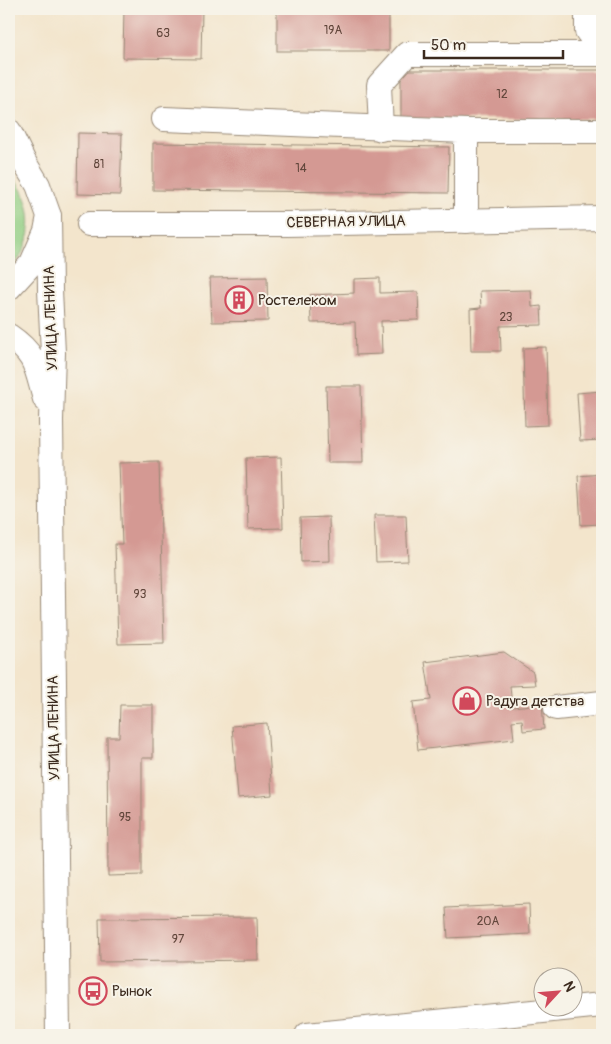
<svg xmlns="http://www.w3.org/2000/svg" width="611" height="1044" font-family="Pangolin,sans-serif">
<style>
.grass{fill:#92ce83;stroke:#667c50}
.building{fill:#d49993}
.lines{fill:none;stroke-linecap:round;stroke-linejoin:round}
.minor-casing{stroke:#978875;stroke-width:26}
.minor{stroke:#fff;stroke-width:24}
.labels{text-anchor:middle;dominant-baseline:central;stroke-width:4;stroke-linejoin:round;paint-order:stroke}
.number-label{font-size:12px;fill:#61463b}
.street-label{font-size:15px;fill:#3b2a1e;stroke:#f7f3e8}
.poi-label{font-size:15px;fill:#3b2a1e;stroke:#f7f3e8;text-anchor:start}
</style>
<rect width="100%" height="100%" fill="#f7f3e8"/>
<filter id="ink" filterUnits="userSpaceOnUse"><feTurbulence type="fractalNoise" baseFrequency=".02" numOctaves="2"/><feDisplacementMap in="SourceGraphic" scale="10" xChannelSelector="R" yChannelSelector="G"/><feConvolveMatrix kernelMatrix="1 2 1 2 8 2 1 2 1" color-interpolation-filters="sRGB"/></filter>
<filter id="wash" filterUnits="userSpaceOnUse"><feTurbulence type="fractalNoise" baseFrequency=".0096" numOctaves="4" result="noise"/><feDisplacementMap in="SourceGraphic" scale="20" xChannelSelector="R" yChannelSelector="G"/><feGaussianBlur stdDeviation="1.12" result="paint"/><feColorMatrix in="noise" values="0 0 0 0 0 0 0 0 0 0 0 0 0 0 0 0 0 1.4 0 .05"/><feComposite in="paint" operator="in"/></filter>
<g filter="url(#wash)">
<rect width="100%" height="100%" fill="#f3e5cc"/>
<!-- grass -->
<path class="grass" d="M9 174C36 199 37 244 9 270Z"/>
<g id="blocks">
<!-- building -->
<g class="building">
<path d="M124 9H202L201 59 123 58Z"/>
<rect x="277" y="9" width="112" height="42"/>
<path d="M592 9H602V27L593 28Z"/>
<rect x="401" y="70" width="201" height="49"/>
<path d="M78 133 122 134 120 195 77 194Z"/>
<path d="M153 143 449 147 448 193 153 190Z"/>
<path d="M267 277 268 321 212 322 210 278Z"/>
<path d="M380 278V293L418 292 419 320 381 321 382 354 356 355 355 322 311 323 310 295 354 293V279Z"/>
<path d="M531 290 532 307 541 306 542 325 500 326 501 351H471L470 309 481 308 480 291Z"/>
<path d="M546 347 548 425 525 426 523 348Z"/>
<path d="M326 386H361L363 463H328Z"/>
<path d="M602 391V440L580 441 577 393Z"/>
<path d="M281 457 283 528 248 529 246 458Z"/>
<path d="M159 462 164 643 118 644 115 544H122L119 463Z"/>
<path d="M602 474V524L581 525 578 476Z"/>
<path d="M374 515H406L408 561 376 562Z"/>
<path d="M329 517 330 561 301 562 300 518Z"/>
<path d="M504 652 533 672 535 685 510 686 512 707 542 704 544 729 523 731 522 720 512 721 514 739 418 750 413 702 431 700 425 662Z"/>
<path d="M120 705H153V758H142V875L108 876 107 737H119Z"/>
<path d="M267 723 272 795 238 798 232 726Z"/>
<path d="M529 904 530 934 448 938 446 908Z"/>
<path d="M257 917 258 960 100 962 99 918Z"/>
</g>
</g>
</g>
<g filter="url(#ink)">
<use href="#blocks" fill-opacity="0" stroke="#978875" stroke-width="1"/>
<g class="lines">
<!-- minor casing -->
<g class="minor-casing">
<g id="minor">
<path d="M587 9V31L602 52"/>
<path d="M164 119 466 131V221"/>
<path d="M381 129 379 85 407 54H602"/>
<path d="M9 131 24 162"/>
<path d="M466 131H602"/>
<path d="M9 150 24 162 38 185 49 216 46 231 32 263 9 288"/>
<path d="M49 216 50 290 53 353 51 420 58 1035"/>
<path d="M89 224H287L602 218"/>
<path d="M9 336C37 355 36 368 45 399"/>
<path d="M556 708 602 703"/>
<path d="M307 1035 602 1005"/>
</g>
</g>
<!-- minor -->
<use href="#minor" class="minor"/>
</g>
</g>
<!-- icons -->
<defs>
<g id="building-ring" transform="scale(1.4375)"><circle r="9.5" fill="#f7f3e8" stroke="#d1495b" stroke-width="1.5"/><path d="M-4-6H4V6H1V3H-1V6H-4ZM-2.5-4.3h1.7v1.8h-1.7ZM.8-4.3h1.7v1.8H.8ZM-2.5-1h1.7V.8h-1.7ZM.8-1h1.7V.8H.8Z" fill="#d1495b"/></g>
<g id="shop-ring" transform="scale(1.4375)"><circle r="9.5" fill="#f7f3e8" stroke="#d1495b" stroke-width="1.5"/><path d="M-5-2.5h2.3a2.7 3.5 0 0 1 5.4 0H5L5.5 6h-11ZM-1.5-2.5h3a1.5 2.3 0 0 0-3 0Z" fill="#d1495b"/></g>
<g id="bus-ring" transform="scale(1.4375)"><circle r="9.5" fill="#f7f3e8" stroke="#d1495b" stroke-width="1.5"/><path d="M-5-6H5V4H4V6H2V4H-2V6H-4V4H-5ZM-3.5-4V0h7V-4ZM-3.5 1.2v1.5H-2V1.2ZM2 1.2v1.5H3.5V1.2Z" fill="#d1495b"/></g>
</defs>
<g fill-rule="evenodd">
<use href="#building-ring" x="239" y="300"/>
<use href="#shop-ring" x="467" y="701"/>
<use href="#bus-ring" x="93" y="991"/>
</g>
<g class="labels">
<!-- number labels -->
<g class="number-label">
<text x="333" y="30">19А</text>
<text x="163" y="33">63</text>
<text x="502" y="94">12</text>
<text x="99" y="164">81</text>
<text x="301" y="168">14</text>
<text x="506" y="317">23</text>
<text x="140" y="594">93</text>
<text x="125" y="817">95</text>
<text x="488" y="921">20А</text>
<text x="178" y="939">97</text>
</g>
<!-- street labels -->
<g class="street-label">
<text transform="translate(346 222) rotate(-1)">СЕВЕРНАЯ УЛИЦА</text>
<text transform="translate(51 318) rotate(-92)">УЛИЦА ЛЕНИНА</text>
<text transform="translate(54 728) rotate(-91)">УЛИЦА ЛЕНИНА</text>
</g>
<!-- poi labels -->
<g class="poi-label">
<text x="258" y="300">Ростелеком</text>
<text x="486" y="701">Радуга детства</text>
<text x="112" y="991">Рынок</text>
</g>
</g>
<!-- margin -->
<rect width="611" height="1044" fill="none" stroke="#f7f3e8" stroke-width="30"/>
<!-- north arrow -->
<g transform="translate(558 992) rotate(64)"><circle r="24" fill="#f7f3e8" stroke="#aca397"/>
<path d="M0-4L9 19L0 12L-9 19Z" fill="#d1495b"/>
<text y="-8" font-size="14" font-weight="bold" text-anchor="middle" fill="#3b2a1e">N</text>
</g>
<!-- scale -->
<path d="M424 50v8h139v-8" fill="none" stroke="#3b2a1e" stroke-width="2.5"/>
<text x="431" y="50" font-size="15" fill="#3b2a1e" stroke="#f7f3e8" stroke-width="4" paint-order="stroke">50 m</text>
</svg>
